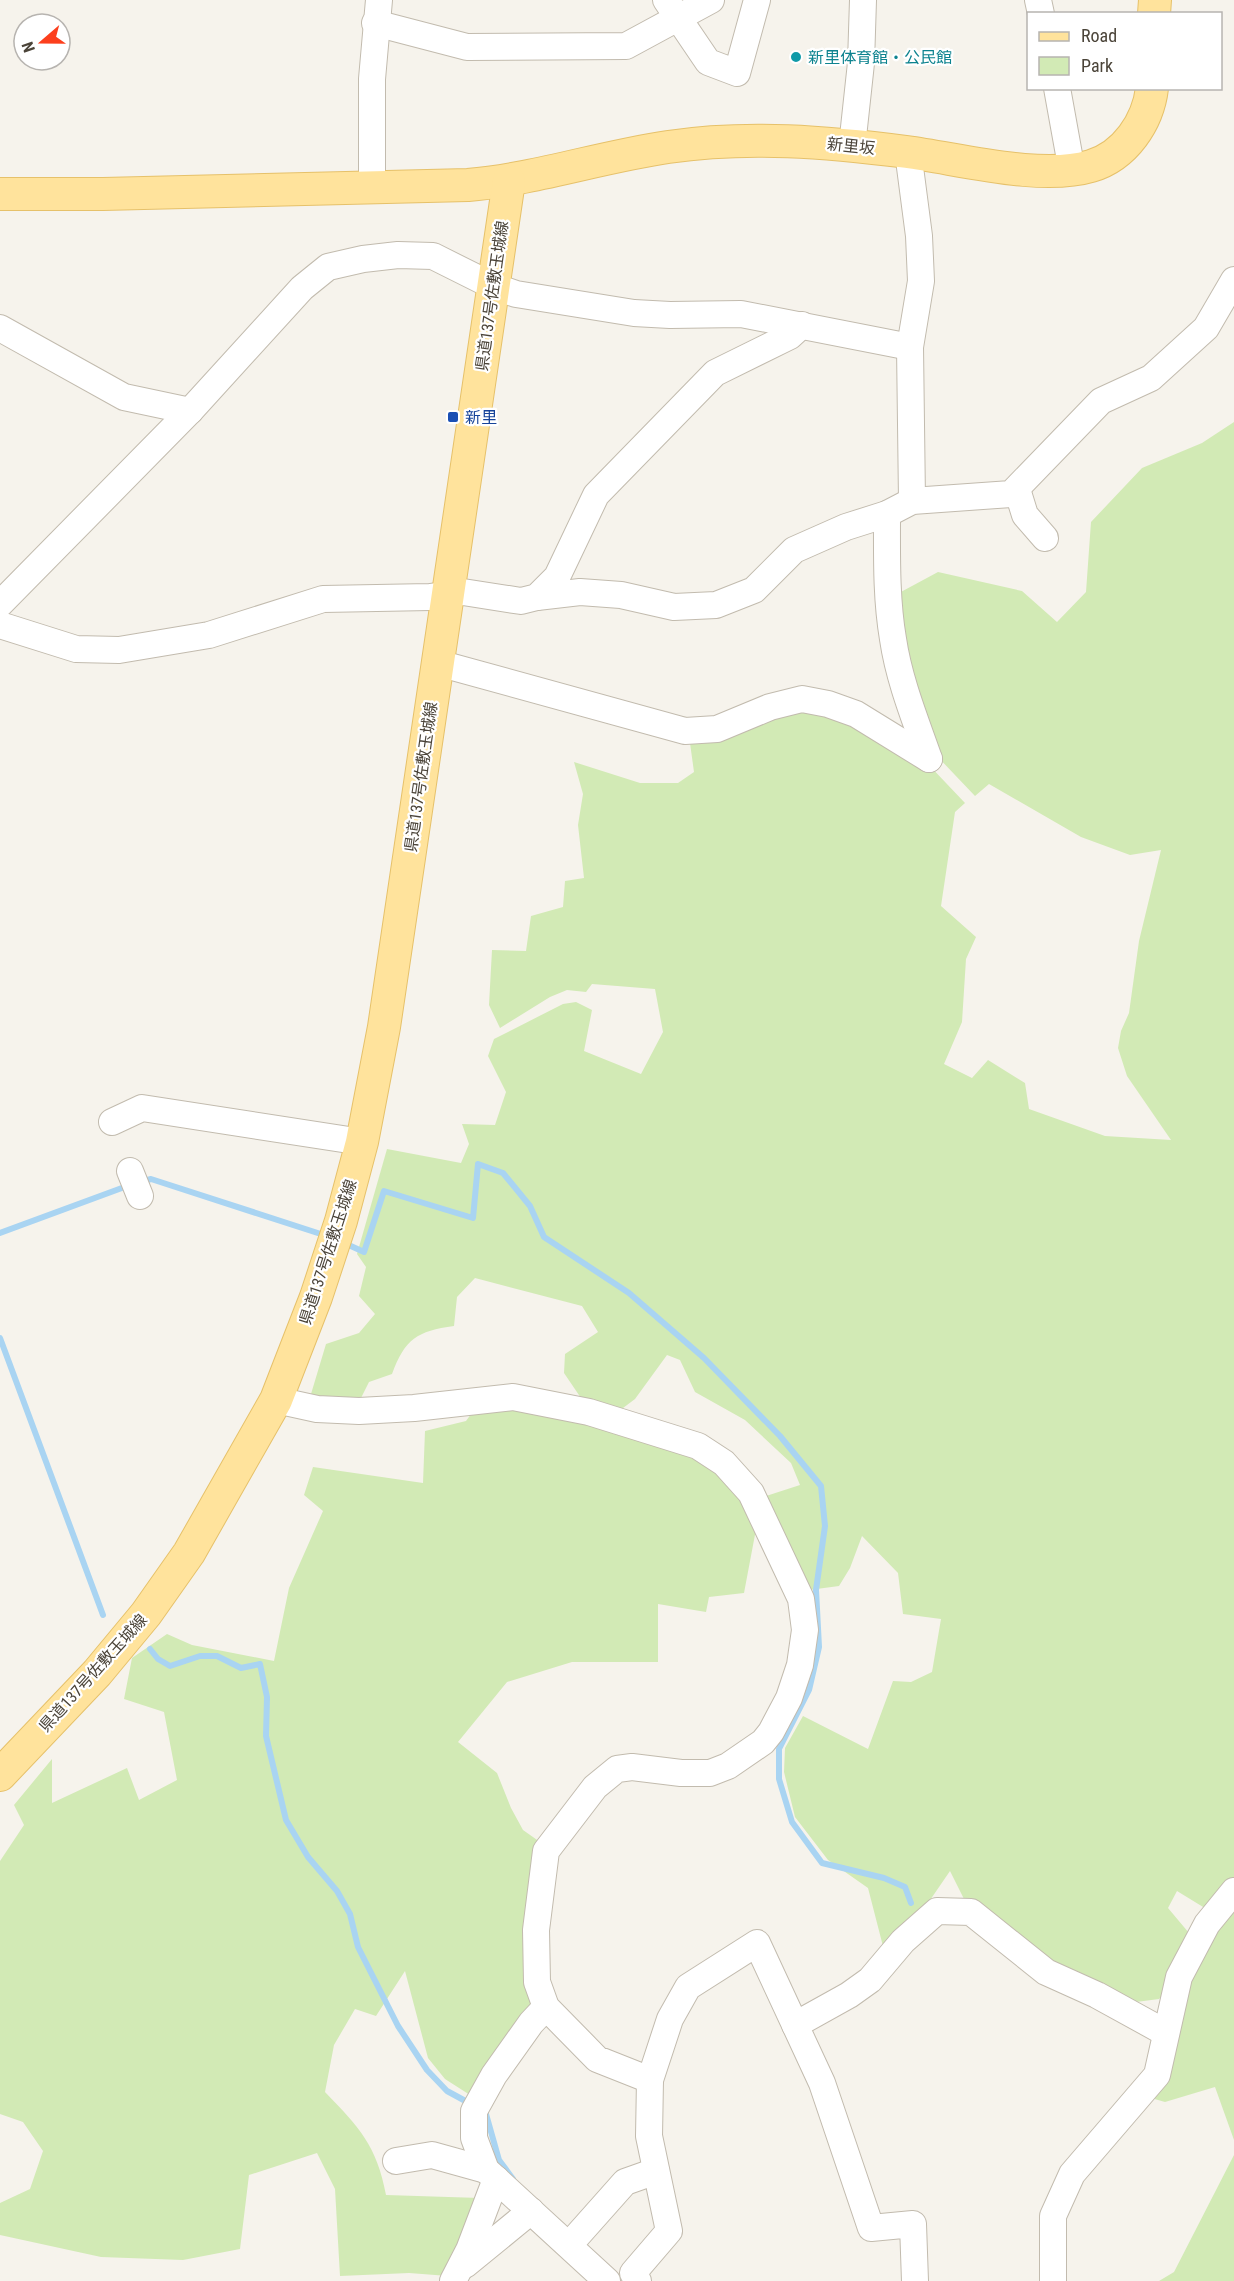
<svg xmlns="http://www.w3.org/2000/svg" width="1234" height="2281" font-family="'Roboto Condensed','Noto Sans JP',sans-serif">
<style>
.green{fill:#d2eab5}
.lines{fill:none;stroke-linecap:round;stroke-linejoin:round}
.stream{stroke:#a9d4f2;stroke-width:6}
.minor-casing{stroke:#c2bbae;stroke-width:28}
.major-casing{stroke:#e6c16a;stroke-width:34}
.minor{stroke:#fff;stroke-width:26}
.major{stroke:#ffe39c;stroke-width:32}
.culture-dot{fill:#0f9aa8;stroke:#fff;stroke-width:2}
.transit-dot{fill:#1a4fb4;stroke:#fff;stroke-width:2}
.labels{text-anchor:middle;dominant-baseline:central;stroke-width:4.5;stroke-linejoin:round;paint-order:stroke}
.culture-label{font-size:16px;fill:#0d838f;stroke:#fff;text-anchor:start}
.street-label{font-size:16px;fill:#4b4439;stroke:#fff}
.transit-label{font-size:16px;fill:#164399;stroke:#fff;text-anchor:start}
</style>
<rect width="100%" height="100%" fill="#f6f3ec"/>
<!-- green -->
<g class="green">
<path d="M1234 422V1883L1208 1910 1177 1891 1168 1908 1189 1933 1170 1987 1159 1999 1136 2002 1040 1956 964 1899 950 1871 926 1906 885 1954 868 1888 828 1860 795 1817 784 1772 785 1748 803 1716 868 1749 893 1681 911 1682 932 1672 941 1619 903 1614 898 1573 862 1536 850 1568 839 1586 809 1590 763 1497 800 1485 791 1463 745 1420 695 1392 680 1360 667 1355 635 1399 619 1411 583 1401 564 1373 565 1354 598 1332 582 1306 475 1278 457 1297 454 1326C417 1331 405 1339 392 1374L369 1382 360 1400H320L311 1394 326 1344 359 1333 375 1314 359 1296 366 1267 357 1254 387 1149 461 1163 469 1144 462 1124 495 1125 506 1092 488 1056 494 1039 563 1004 576 1002 592 1010 584 1051 641 1074 663 1032 655 989 592 984 586 992 567 990 550 997 500 1028 489 1005 492 950 526 951 531 916 563 907 565 881 584 878 578 825 583 794 574 762 640 783H678L694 772 690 743 798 706 833 711 927 763 965 803 955 812 941 906 976 937 966 959 962 1022 944 1064 972 1078 988 1060 1025 1083 1029 1109 1105 1136 1171 1140 1127 1076 1118 1048 1121 1031 1129 1013 1139 941 1161 850 1130 855 1081 837 989 784 975 796 935 754 907 678 899 593 938 572 1022 591 1057 622 1086 592 1091 522 1142 468 1202 443Z"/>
<path d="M515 1407 592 1419 694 1456 721 1472 757 1524 744 1593 709 1597 706 1612 658 1604V1662H572L507 1682 458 1742 497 1773 511 1808 523 1830 540 1842 535 2007 470 2095 445 2079 428 2058 405 1971 376 2016 355 2009 334 2045 325 2092C359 2127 377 2146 386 2195L480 2198 448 2276 409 2273 340 2276 335 2189 317 2153 249 2175 240 2249 183 2260 101 2257 0 2235V2203L30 2189 43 2151 23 2122 0 2114V1861L24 1825 14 1805 52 1759V1803L127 1768 139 1800 177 1780 164 1712 124 1699 132 1658 167 1634 192 1645 274 1661 289 1588 323 1511 304 1495 313 1467 423 1483 425 1431 466 1421 474 1410Z"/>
<path d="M1234 1904V2140L1215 2087 1165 2102 1151 2098 1185 1985Z"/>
<path d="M1234 2155V2281H1159L1174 2272Z"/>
</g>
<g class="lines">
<!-- stream -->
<g class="stream">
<path d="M140 1182 151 1179 327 1236"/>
<path d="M0 1233 130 1185"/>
<path d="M342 1242 364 1252 384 1191 473 1218 478 1164 503 1173 530 1206 544 1237 629 1293 704 1358 780 1436 821 1486 825 1526 816 1590 819 1647 809 1690 779 1749V1779L792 1822 822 1863 884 1878 905 1887 911 1903"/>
<path d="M0 1338 103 1615"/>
<path d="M150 1649 158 1659 170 1666 200 1656H217L241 1668 260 1664 267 1697 266 1736 286 1820 308 1857 337 1891 350 1914 358 1947 398 2026 427 2070 447 2091 471 2104"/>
<path d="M482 2111 486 2114 499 2160 513 2179"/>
</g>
<!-- minor casing -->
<g class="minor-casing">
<g id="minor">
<path d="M666 0 708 62 737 73 757 0"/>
<path d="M1038 0 1041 14"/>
<path d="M375 23 467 47 626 46 711 0"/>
<path d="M1057 88 1072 171"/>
<path d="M852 146 861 63 863 0"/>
<path d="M372 188V79L379 0"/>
<path d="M0 328 124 397 190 411"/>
<path d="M910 347 912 501"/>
<path d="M1017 489 1025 515 1045 538"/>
<path d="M887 514C887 555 886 598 893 639 899 680 915 719 929 759"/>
<path d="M537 597 580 592 621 595 674 607 716 605 754 590 794 550 846 527 887 514 912 501 1011 494 1101 401 1151 378 1206 328 1234 280"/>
<path d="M0 604 190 411 302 288 328 267 363 259 398 255 433 256 493 286 516 294 634 313 670 315 741 314 910 347 921 281 919 236 908 152"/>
<path d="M0 625 76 649 119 650 209 635 323 599 430 597 463 592 521 601 537 597 557 577 596 495 715 373 790 336 802 325"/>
<path d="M438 663 685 731 717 729 770 707 802 699 828 704 856 714 929 759"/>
<path d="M112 1122 142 1108 362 1142"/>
<path d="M130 1171 140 1196"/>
<path d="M276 1400 317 1409 359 1411 414 1408 513 1397 589 1412 698 1446 724 1463 751 1493 801 1599 805 1630 800 1665 789 1698 771 1732 763 1742 728 1766 710 1773H681L632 1767 617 1769 595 1787 546 1851 536 1930 537 1982 546 2007 597 2059 650 2080"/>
<path d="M546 2007 531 2023 494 2075 474 2111V2138L486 2170 607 2281"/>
<path d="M795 2025 849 1995 870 1980 903 1941 937 1911 971 1912 1046 1972 1097 1995 1166 2033"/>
<path d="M396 2161 432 2155 486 2170"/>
<path d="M569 2245 625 2182 656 2171"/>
<path d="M465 2265 531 2211"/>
<path d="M453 2281 469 2250 496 2179"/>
<path d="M638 2281 633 2273 669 2231 649 2136 650 2080 670 2019 688 1987 757 1943 822 2083 871 2228 913 2224 915 2281"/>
<path d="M1053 2281V2216L1072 2174 1157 2075 1179 1977 1207 1924 1234 1891"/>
</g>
</g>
<!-- major casing -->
<g class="major-casing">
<g id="major">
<path d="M1154 14 1155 0"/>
<path d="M0 194H103L468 185C536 179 600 157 668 147 748 135 828 142 907 152 960 159 1041 181 1091 166 1125 156 1148 122 1152 88"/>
<path d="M0 1775 97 1673 146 1614 189 1553 276 1400 316 1297 341 1221 362 1142 384 1027 509 181"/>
</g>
</g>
<!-- minor -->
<use href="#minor" class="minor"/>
<!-- major -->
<use href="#major" class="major"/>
</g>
<!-- markers -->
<circle class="culture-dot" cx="796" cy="57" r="6"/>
<rect class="transit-dot" x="447" y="411" width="12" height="12" rx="3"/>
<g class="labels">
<!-- culture labels -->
<g class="culture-label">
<text x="808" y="57">新里体育館・公民館</text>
</g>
<!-- street labels -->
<g class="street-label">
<text transform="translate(851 146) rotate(6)">新里坂</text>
<text transform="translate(492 296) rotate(-82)">県道137号佐敷玉城線</text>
<text transform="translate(421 777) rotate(-82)">県道137号佐敷玉城線</text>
<text transform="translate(328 1252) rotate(-72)">県道137号佐敷玉城線</text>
<text transform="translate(93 1673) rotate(-48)">県道137号佐敷玉城線</text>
</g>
<!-- transit labels -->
<g class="transit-label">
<text x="465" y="417">新里</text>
</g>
</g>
<!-- legend -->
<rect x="1027" y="12" width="195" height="78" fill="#ffffff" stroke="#b7b4b0" stroke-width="1.5"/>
<rect x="1039" y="32" width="30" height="9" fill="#ffe39c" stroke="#b7b4b0" stroke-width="1.5"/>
<text x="1081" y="42" font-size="18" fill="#4b4439">Road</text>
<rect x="1039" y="57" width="30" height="18" fill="#d2eab5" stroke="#b7b4b0" stroke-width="1.5"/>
<text x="1081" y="72" font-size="18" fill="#4b4439">Park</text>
<!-- north arrow -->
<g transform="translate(42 42) rotate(250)"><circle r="28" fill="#ffffff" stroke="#b7b4b0" stroke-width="1.5"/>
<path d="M0-4.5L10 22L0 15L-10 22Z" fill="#fc3f1d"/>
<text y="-9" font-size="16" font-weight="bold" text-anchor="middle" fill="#4b4439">N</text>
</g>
</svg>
